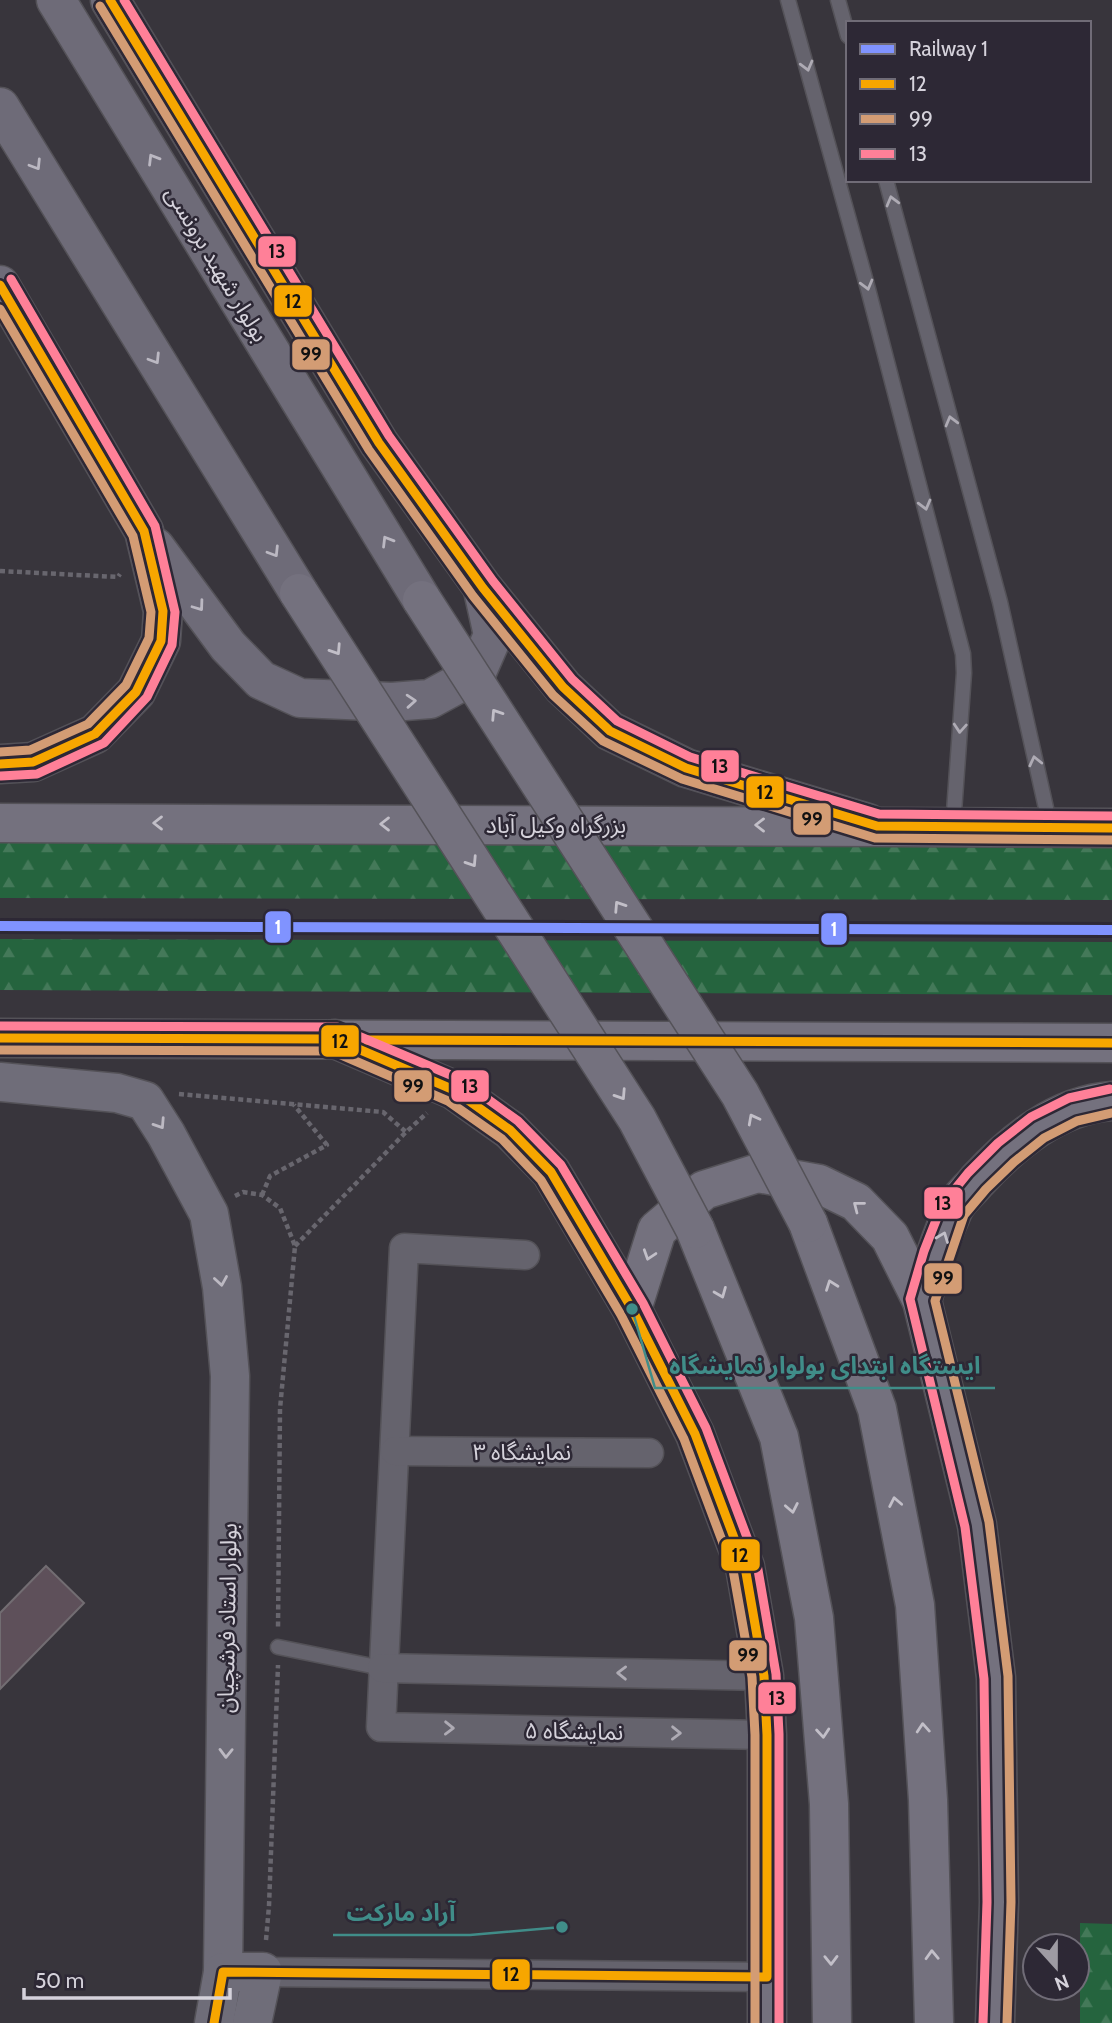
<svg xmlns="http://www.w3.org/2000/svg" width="1112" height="2023" font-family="Cabin,'Noto Sans Arabic',sans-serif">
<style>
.forest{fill:url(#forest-firs)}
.building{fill:#5e505a;stroke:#726d72;stroke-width:2}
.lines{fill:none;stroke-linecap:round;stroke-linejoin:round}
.lane-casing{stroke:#545258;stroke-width:17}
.street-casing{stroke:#545258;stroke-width:31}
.secondary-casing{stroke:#545258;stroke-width:41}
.primary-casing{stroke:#545258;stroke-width:41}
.highway-casing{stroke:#545258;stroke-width:41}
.path{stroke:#68666e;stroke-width:4.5;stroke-dasharray:5 3.5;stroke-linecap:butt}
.lane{stroke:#65636d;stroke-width:14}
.street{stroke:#65636d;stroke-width:28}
.secondary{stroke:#6f6d79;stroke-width:38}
.primary{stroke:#6e6b78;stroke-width:38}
.highway{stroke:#74717e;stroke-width:38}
.highway-bridge-casing{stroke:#545258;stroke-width:41;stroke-linecap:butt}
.highway-bridge{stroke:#74717e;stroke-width:38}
.bus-1-casing{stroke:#2d2835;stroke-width:14}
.bus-2-casing{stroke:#2d2835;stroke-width:14}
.bus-3-casing{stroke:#2d2835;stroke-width:14}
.bus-1{stroke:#f7a600;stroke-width:9}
.bus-2{stroke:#d39c74;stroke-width:9}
.bus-3{stroke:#ff8098;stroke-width:9}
.rail-1-casing{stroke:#2d2835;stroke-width:16}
.rail-1{stroke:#8093ff;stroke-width:10}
.oneway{stroke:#aeabb4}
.oneway2{stroke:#bbb8c2}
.oneway3{stroke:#c2bfc8}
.oneway4{stroke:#bcb9c2}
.labels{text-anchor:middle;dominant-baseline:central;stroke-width:5;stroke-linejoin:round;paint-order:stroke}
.street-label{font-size:23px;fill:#d5d2db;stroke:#2d2835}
.leader{fill:none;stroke:#408d89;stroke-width:2.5}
.callout-dot{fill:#408d89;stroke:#2d2835;stroke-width:2.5}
.callout-label{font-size:24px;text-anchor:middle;font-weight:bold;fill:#408d89;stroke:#2d2835;stroke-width:5;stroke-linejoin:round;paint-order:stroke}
.line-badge{stroke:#2d2835;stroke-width:2.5}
.badge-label{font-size:19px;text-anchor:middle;font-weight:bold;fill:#fff}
.pale-badge-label{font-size:19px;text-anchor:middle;font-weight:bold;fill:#111}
</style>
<defs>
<pattern id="forest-firs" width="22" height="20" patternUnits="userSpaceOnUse" patternTransform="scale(1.75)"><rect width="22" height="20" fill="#25643e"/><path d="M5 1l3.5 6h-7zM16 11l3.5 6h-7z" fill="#447959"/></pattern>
</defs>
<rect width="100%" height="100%" fill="#38353c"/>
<!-- forest -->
<g class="forest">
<path d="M0 839 1112 842V900L0 898Z"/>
<path d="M0 939 1112 942V995L0 990Z"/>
<path d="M1080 1923 1112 1924V2023H1080Z"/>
</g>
<!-- building -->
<path class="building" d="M46 1566 84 1603 0 1689V1613Z"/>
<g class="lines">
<!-- lane casing -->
<g class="lane-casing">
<g id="lane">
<path d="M788 0 868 289 963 654 964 673 953 826"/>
<path d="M838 0 848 36"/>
<path d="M886 180 1000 602 1050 826"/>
<path d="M278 1647 382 1668"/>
</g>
</g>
<!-- street casing -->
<g class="street-casing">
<g id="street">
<path d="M525 1255 404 1248 381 1727 767 1735"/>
<path d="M395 1451 649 1453"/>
<path d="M382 1668 764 1676"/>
<path d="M263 1972 767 1977"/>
</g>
</g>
<!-- secondary casing -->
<g class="secondary-casing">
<g id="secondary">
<path d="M0 1082 117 1093 145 1101 166 1134 209 1214 222 1287 230 1376 223 1972 214 2023"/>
<path d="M223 1972H263L252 2023"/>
</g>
</g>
<!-- primary casing -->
<g class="primary-casing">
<g id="primary">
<path d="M56 0 422 600"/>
<path d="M110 0 379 443 483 588 563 687 610 731 686 768 868 823"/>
<path d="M0 107 299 593"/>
<path d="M0 285 144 531 163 611 161 641 136 692 95 734 33 762 0 764"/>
<path d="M155 547 228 646 261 680 300 698 392 702 430 699 476 674 493 635 483 590"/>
</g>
</g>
<!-- highway casing -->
<g class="highway-casing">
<g id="highway">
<path d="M0 823 1112 828"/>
<path d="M0 1038 1112 1043"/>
<path d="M335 1039 454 1090 510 1130 551 1172 632 1309 695 1434 745 1567 764 1676 767 1735V2023"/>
<path d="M808 1223 877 1409 915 1605 928 1800 934 2023"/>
<path d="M695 1229 779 1437 814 1618 829 1804 832 2023"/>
<path d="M922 1301C930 1271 940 1239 953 1210 958 1199 970 1190 977 1181 1013 1142 1057 1105 1112 1101"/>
<path d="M632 1309 657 1230 704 1190 758 1173 819 1184 856 1202 890 1237 922 1301 977 1525 996 1678 999 1902 995 2023"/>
</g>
</g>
<!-- path -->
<g class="path">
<path d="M0 571 118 577 120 574"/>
<path d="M179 1094 383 1112 406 1132"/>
<path d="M262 1195 270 1176 327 1145 294 1105"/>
<path d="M235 1196 243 1192 262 1195 280 1208 295 1246 280 1409 278 1629"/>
<path d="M295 1246 406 1132 427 1113"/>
<path d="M266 1940 269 1906 278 1665"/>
</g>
<!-- lane -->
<use href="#lane" class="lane"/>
<!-- street -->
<use href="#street" class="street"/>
<!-- secondary -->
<use href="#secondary" class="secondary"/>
<!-- primary -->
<use href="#primary" class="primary"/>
<!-- highway -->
<use href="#highway" class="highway"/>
<!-- highway-bridge casing -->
<g class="highway-bridge-casing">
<g id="highway-bridge">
<path d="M299 593 637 1119 695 1229"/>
<path d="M422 600 740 1094 808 1223"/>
</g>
</g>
<!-- highway-bridge -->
<use href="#highway-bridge" class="highway-bridge"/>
<!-- bus-1 casing -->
<g class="bus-1-casing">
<g id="bus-1">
<path d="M110 0 379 443 483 588 563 687 610 731 686 768 877 826 1112 828"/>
<path d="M0 285 144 531 163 611 161 641 136 692 95 734 33 762 0 764"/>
<path d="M0 1038 335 1039 454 1090 510 1130 551 1172 632 1309 695 1434 745 1567 764 1676 767 1735V1977L223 1972 214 2023"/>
<path d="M367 1040 1112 1043"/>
</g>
</g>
<!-- bus-2 casing -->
<g class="bus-2-casing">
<g id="bus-2">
<path d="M100 6 369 450 473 596 553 695 603 741 682 779 875 838 1112 840"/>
<path d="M0 309 133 536 151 612 149 638 126 685 88 724 30 750 0 752"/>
<path d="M0 1050 332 1051 448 1101 502 1139 541 1180 621 1315 684 1439 733 1570 752 1677 755 1735V2023"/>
<path d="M1007 2023 1011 1902 1008 1676 989 1522 935 1301 964 1215 986 1189 1014 1162 1044 1138 1077 1121 1112 1113"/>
</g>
</g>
<!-- bus-3 casing -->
<g class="bus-3-casing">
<g id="bus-3">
<path d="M124 0 389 436 493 581 572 679 617 721 690 757 879 814 1112 816"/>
<path d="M1 776 37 774 104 743 147 697 172 645 175 612 155 526 11 279"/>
<path d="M0 1026 337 1027 460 1079 518 1121 561 1165 643 1303 706 1428 757 1564 776 1674 779 1734V2023"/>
<path d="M983 2023 987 1902 984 1679 965 1527 910 1299 924 1251 942 1205 968 1173 998 1143 1031 1117 1069 1098 1110 1089"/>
</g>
</g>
<!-- bus-1 -->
<use href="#bus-1" class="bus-1"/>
<!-- bus-2 -->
<use href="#bus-2" class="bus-2"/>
<!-- bus-3 -->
<use href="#bus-3" class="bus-3"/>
<!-- rail-1 casing -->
<g class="rail-1-casing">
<path id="rail-1" d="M0 926 1112 930"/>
</g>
<!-- rail-1 -->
<use href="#rail-1" class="rail-1"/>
</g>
<!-- one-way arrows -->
<defs><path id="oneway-chevron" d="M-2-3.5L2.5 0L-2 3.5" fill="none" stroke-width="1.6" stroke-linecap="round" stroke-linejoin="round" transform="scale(1.75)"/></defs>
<g class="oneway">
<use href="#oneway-chevron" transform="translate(807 66) rotate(75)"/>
<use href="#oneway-chevron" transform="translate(892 201) rotate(-105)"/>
<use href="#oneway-chevron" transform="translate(867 285) rotate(75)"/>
<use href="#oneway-chevron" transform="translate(951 421) rotate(-105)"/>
<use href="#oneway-chevron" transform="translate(925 505) rotate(75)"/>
<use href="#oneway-chevron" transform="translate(960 728) rotate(94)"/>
<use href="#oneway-chevron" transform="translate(1035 761) rotate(-103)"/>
<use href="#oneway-chevron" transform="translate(622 1673) rotate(-179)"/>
<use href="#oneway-chevron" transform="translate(449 1728) rotate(1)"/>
<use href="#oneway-chevron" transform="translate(676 1733) rotate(1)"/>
</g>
<g class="oneway2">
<use href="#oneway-chevron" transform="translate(153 159) rotate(-121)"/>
<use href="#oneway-chevron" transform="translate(36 165) rotate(58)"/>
<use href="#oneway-chevron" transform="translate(155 359) rotate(58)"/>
<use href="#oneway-chevron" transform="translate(387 541) rotate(-121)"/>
<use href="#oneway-chevron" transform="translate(274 552) rotate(58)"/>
<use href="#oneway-chevron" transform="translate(199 606) rotate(54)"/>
<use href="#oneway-chevron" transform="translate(411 701) rotate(-4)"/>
</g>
<g class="oneway3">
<use href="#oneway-chevron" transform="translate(336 650) rotate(57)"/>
<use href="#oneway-chevron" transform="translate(496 714) rotate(-123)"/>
<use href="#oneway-chevron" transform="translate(158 823) rotate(-180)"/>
<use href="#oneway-chevron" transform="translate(385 824) rotate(-180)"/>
<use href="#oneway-chevron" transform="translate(760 825) rotate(-180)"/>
<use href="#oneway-chevron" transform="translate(472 862) rotate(57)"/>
<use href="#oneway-chevron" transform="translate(619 906) rotate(-123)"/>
<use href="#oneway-chevron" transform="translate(621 1095) rotate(57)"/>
<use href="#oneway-chevron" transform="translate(753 1119) rotate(-118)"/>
<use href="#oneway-chevron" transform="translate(858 1206) rotate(-142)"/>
<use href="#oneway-chevron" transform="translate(943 1237) rotate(-69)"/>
<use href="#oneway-chevron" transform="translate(649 1255) rotate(108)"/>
<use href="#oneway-chevron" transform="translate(831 1285) rotate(-110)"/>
<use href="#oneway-chevron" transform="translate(721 1293) rotate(68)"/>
<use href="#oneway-chevron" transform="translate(895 1502) rotate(-101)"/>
<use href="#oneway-chevron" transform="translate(792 1508) rotate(79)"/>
<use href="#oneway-chevron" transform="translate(923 1728) rotate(-94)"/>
<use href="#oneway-chevron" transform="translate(823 1733) rotate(85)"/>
<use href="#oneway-chevron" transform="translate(932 1955) rotate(-92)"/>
<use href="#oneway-chevron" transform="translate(831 1960) rotate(89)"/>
</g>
<g class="oneway4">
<use href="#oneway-chevron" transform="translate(160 1124) rotate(57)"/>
<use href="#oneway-chevron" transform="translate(221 1281) rotate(81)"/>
<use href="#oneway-chevron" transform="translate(226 1753) rotate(91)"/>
</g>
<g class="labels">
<!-- street labels -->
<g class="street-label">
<text transform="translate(217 264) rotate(59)">بولوار شهید برونسی</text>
<text x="556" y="825">بزرگراه وکیل آباد</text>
<text x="522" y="1452">نمایشگاه ۳</text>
<text transform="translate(227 1618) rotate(-89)">بولوار استاد فرشچیان</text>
<text transform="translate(574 1731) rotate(1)">نمایشگاه ۵</text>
</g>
</g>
<!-- callouts -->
<path class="leader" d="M632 1309L655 1388H995M562 1927L470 1935H333"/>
<g class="callout-dot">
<circle cx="632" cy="1309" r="7"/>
<circle cx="562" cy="1927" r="7"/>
</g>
<g class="callout-label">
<text x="825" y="1374">ایستگاه ابتدای بولوار نمایشگاه</text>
<text x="401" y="1921">آراد مارکت</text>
</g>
<g class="line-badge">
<rect x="257" y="235" width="40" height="33" rx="7" fill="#ff8098"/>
<rect x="273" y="284" width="40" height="34" rx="7" fill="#f7a600"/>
<rect x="291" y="338" width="40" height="33" rx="7" fill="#d39c74"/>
<rect x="700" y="749" width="40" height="34" rx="7" fill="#ff8098"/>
<rect x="745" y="775" width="40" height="34" rx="7" fill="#f7a600"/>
<rect x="792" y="802" width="40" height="34" rx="7" fill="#d39c74"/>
<rect x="264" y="910" width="28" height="34" rx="7" fill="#8093ff"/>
<rect x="820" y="912" width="28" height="34" rx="7" fill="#8093ff"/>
<rect x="320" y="1024" width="40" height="34" rx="7" fill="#f7a600"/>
<rect x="393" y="1069" width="40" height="34" rx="7" fill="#d39c74"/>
<rect x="450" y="1069" width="40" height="34" rx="7" fill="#ff8098"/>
<rect x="923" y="1186" width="41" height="34" rx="7" fill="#ff8098"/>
<rect x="923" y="1262" width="40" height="33" rx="7" fill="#d39c74"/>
<rect x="720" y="1538" width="41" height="34" rx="7" fill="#f7a600"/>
<rect x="728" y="1639" width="40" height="33" rx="7" fill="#d39c74"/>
<rect x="757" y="1681" width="40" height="34" rx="7" fill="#ff8098"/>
<rect x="491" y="1958" width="40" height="33" rx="7" fill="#f7a600"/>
</g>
<g class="badge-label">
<text x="278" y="934">1</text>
<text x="834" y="936">1</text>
</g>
<g class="pale-badge-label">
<text x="277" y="258">13</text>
<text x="293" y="308">12</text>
<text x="311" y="361">99</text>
<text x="720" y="773">13</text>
<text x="765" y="799">12</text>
<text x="812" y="826">99</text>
<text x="340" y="1048">12</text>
<text x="413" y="1093">99</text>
<text x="470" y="1093">13</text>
<text x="943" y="1210">13</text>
<text x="943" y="1285">99</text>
<text x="740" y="1562">12</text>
<text x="748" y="1662">99</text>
<text x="777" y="1705">13</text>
<text x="511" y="1981">12</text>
</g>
<!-- legend -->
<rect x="846" y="21" width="245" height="161" fill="#2d2835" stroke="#706c77" stroke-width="2"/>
<rect x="860" y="44" width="35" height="10" fill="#8093ff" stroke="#706c77" stroke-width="2"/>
<text x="909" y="56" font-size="21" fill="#d5d2db">Railway 1</text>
<rect x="860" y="79" width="35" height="10" fill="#f7a600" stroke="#706c77" stroke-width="2"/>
<text x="909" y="91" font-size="21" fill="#d5d2db">12</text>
<rect x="860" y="114" width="35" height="10" fill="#d39c74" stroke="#706c77" stroke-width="2"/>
<text x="909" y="126" font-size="21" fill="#d5d2db">99</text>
<rect x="860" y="149" width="35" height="10" fill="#ff8098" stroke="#706c77" stroke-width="2"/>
<text x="909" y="161" font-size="21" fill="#d5d2db">13</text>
<!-- north arrow -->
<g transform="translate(1056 1967) rotate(159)"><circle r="33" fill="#2d2835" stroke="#706c77" stroke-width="2"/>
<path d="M0-5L12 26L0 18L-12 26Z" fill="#9e9ba3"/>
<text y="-10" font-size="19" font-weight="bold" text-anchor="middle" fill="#d5d2db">N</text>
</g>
<!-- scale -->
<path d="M24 1988v10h206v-10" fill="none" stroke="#d5d2db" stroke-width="3.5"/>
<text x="35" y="1988" font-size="21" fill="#d5d2db" stroke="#2d2835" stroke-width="5" paint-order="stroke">50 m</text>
</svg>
